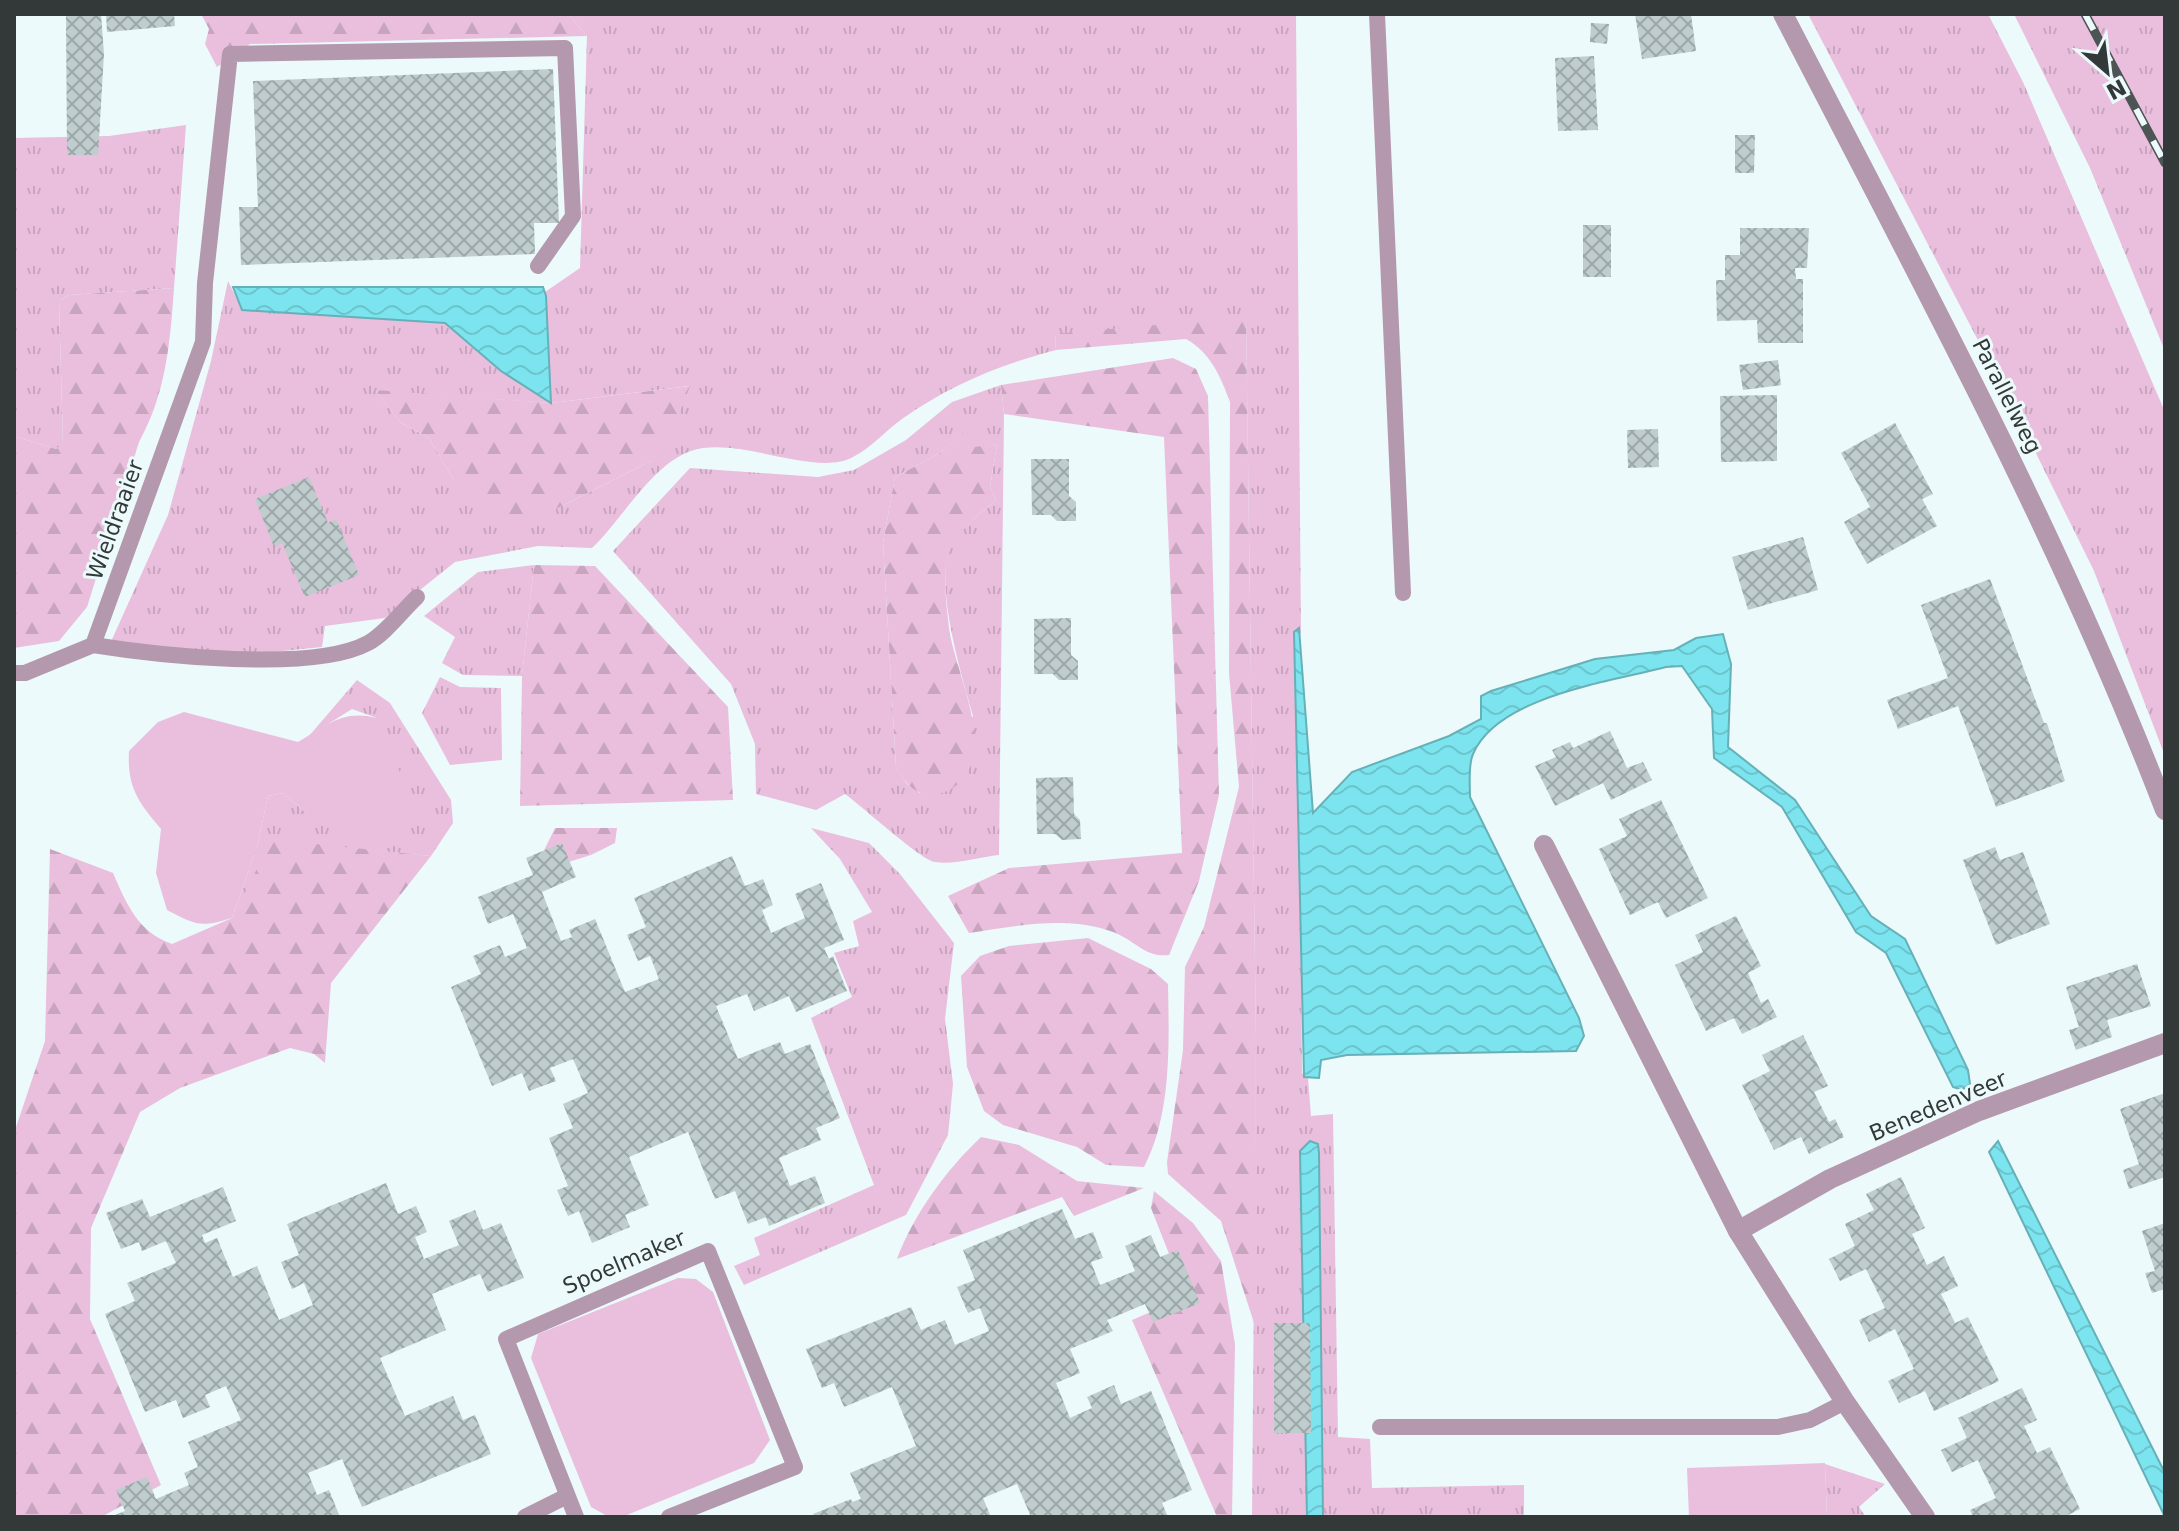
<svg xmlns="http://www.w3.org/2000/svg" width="2179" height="1531" font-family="'DejaVu Sans',sans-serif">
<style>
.grass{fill:url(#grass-tufts);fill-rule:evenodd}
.forest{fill:url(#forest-firs)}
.garden{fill:#e9bfdd}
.water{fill:url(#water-waves);stroke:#66b1b8;stroke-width:2}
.building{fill:url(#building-cross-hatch)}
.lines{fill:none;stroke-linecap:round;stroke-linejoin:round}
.service{stroke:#b498ad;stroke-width:16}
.minor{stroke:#b498ad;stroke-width:20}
.rail-casing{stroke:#4d5454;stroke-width:9}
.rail{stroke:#ecfafb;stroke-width:6;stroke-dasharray:18;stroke-linecap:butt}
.labels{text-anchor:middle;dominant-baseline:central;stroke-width:6;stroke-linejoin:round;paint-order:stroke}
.street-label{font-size:22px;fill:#333939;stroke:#ecfafb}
</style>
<defs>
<pattern id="grass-tufts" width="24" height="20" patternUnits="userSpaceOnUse" patternTransform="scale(2)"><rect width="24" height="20" fill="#e9bfdd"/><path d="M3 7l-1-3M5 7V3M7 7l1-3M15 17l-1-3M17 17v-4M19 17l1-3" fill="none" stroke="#c8a5be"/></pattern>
<pattern id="forest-firs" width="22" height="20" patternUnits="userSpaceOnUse" patternTransform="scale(2)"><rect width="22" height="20" fill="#e9bfdd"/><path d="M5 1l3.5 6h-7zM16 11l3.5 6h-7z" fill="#c8a5be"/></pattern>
<pattern id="water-waves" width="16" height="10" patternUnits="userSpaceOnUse" patternTransform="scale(2)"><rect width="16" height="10" fill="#7ce4ee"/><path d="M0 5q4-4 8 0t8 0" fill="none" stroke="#6cc4cd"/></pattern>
<pattern id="building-cross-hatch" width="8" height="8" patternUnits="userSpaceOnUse" patternTransform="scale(2)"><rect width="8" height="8" fill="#c0cdce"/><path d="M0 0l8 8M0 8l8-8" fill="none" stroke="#9da7a8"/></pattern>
</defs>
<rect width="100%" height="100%" fill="#ecfafb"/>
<!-- grass -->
<g class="grass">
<path d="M568 14H1296L1301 636 1300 632H1294L1300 822 1302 1073 1308 1078 1311 1116 1333 1114 1338 1437 1370 1439 1372 1488 1524 1485V1517H1323L1318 1144 1300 1152 1307 1517H1252L1256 1038 1246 318 1055 335 1056 350C999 365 950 385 902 419 885 431 871 448 853 457 816 478 737 435 691 451 652 464 621 521 592 548L538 546 455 562 385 618 325 626 322 647 263 653 109 646 168 515 211 361 228 281 242 310 445 323 501 371 550 403 545 292 580 268 587 36ZM689 386 651 461 554 510 453 479 429 438 401 423 376 391 551 403Z"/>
<path d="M1808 14H1988L2023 82 2165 412V756L2094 571 2018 417Z"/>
<path d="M2014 14H2165V351L2090 168Z"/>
<path d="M186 125 174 288 69 295 59 301 63 444 56 449 14 436V138L109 136Z"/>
<path d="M1001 385 1004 414 999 855C979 857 955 865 935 862 922 861 862 806 845 794L816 810 756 794 755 744 731 684 613 551 690 468 818 477 854 470 906 440 952 402ZM975 423V448L997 444 990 487 996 500C981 513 962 527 952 544 932 581 962 676 973 716L920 793 907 784 896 767 883 542 895 477 940 453Z"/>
<path d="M534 565 522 676 463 675 442 663 455 637 424 616 478 572Z"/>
<path d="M440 677 460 687 501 688 502 760 450 765 422 713Z"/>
<path d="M357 680 390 703 451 800 453 823 431 856 277 841 232 918 257 847 268 796 283 793 305 812 377 718 352 709 309 736Z"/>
<path d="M811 828 869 843 900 874 954 943 945 1019 953 1084 948 1135 906 1215 744 1285 734 1266 760 1255 754 1238 874 1185 811 1018 852 997 834 953 859 946 853 921 872 912 840 859Z"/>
<path d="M1825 1464 1885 1484 1859 1507 1866 1517H1827Z"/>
</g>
<!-- forest -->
<g class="forest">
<path d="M201 14H568L587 36 250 44 217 67 205 44 209 29Z"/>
<path d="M174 288C170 344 166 393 139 442L87 607 59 641 14 648V436L56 449 63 443 59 301 69 295Z"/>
<path d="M1246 317 1256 1038 1255 1326 1221 1221 1168 1174 1167 1162 1183 1050 1185 967 1204 927 1239 787 1229 673 1230 402C1221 377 1210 352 1186 339L1056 350 1055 334Z"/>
<path d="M1173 358 1196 369 1208 396 1219 795 1199 881 1169 955C1145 958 1135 940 1113 932 1067 915 1016 926 969 933L948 896 1009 868 1182 853 1164 437 1004 414 1001 385Z"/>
<path d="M690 386 674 427 651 461 554 510 520 517 484 507 453 479 429 438 401 423 375 390 551 403Z"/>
<path d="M975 422V447L997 444 990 487 996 500C977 516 952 535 947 561 943 580 947 609 949 628 954 669 996 747 960 782 951 791 939 796 927 794 911 792 904 780 896 767L883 542 895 477 940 453Z"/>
<path d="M534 565 595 566 728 707 733 800 520 806 522 676Z"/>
<path d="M555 828H617L615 843 591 855 533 873Z"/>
<path d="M277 840 431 856 331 983 325 1063 314 1054 290 1048 180 1088 140 1112 91 1228 90 1319 161 1485 101 1517H14V1133L45 1041 50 849 113 873C127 905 138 932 172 944L232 918 269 845Z"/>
<path d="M1088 938 1151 969 1168 984C1169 1043 1172 1114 1144 1167L1106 1165 1077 1147 1003 1125 984 1111 967 1067 961 976 980 956 1009 946Z"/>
<path d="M981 1137 1019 1145 1077 1181 1144 1188 1074 1216 1062 1197 897 1259C913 1215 947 1169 981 1137Z"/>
<path d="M1154 1191 1193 1223 1221 1261 1235 1344 1232 1517H1217L1132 1320 1186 1297 1151 1208Z"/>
</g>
<!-- garden -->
<g class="garden">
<path d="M184 712 298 742C327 725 343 709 377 718L411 799C402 825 392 830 367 838L305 812 283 793 268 796 257 847 232 918C200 928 196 925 167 910L156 873 161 829C138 802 127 787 129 751L158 722Z"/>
<path d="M678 1278 696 1279 713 1292 770 1440 754 1463 622 1517H609L591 1507 531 1358 538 1334Z"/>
<path d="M1825 1463 1827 1517H1689L1687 1468Z"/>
</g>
<!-- water -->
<g class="water">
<path d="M233 287H543L546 296 551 403 501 371 445 323 242 310Z"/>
<path d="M1299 628 1313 813 1352 772 1449 736 1481 719V696L1491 691 1595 659 1674 650 1696 638 1723 634 1731 664 1728 747 1795 800 1871 916 1905 939 1968 1070 1970 1084 1962 1090 1953 1087 1886 953 1856 932 1782 807 1714 758 1712 709 1682 666 1666 667C1610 682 1498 696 1473 754 1468 765 1470 784 1470 797L1579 1018 1584 1036 1576 1051 1347 1055 1321 1060 1319 1078 1304 1077 1294 632Z"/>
<path d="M1310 1141 1318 1144 1319 1153 1323 1517H1307L1300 1151Z"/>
<path d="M1998 1141 2165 1473V1517L1989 1152Z"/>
</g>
<!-- building -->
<g class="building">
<path d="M66 14H101L104 54 98 155H67Z"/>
<path d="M106 14H174L175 26 107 32Z"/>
<path d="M1635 14H1691L1696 51 1642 59Z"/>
<path d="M1591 23 1609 24 1607 44 1590 42Z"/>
<path d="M1594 56 1598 130 1558 131 1555 58Z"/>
<path d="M553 69 559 223H534L535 254 241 265 239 207H258L253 81Z"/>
<path d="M1735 135H1755L1754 173H1735Z"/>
<rect x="1583" y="225" width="28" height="52"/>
<path d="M1740 228H1809L1807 268H1795L1796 279H1803V343H1758L1757 320 1717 321 1716 280H1725V255H1740Z"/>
<path d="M1778 360 1781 385 1743 390 1739 365Z"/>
<path d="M1777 395V461L1721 462 1720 396Z"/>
<path d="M1895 423 1933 494 1922 499 1937 526 1867 564 1844 522 1870 507 1841 453Z"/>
<path d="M1658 429 1659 467 1628 468 1627 430Z"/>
<path d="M1031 459H1069V496L1076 502V521H1057L1051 515H1032Z"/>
<path d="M309 477 328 523 336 519 359 575 305 597 282 543 274 547 255 499Z"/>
<path d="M1803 537 1818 590 1748 610 1732 557Z"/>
<path d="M1990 579 2044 723H2047L2065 781 1996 807 1958 706 1898 729 1887 700 1948 678 1921 605Z"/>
<path d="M1071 618V655L1078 661V680H1059L1053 674H1034V619Z"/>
<path d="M1610 731 1627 768 1643 762 1652 780 1611 800 1603 783 1555 806 1535 766 1556 757 1552 750 1570 742 1573 748Z"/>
<path d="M1073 777 1074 814 1080 820 1081 839 1062 840 1055 834H1037L1036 778Z"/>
<path d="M1661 800 1708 898 1666 918 1658 902 1630 915 1599 849 1627 836 1619 819Z"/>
<path d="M562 843 576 877 542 892 561 941 572 937 569 930 595 919 625 992 659 979 650 956 638 961 627 935 646 927 634 898 732 856 745 886 763 879 773 905 762 910 771 933 805 918 795 894 821 883 844 940 824 948 829 959 833 956 847 991 796 1012 789 996 754 1011 747 994 716 1006 738 1059 780 1042 785 1054 810 1044 840 1118 816 1128 821 1140 779 1158 790 1186 815 1176 825 1203 769 1226 766 1217 748 1224 735 1191 715 1199 688 1132 629 1157 649 1205 625 1215 630 1227 592 1243 579 1211 568 1216 557 1190 568 1186 549 1138 573 1128 563 1104 588 1093 573 1059 550 1068 556 1081 529 1091 522 1073 492 1086 451 987 481 974 473 956 500 945 505 957 527 948 513 914 488 924 478 897 533 875 526 858Z"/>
<path d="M1995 847 2000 860 2023 852 2050 924 1996 945 1963 860Z"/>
<path d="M1736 916 1761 966 1748 973 1761 1003 1768 999 1777 1017 1742 1034 1734 1018 1706 1031 1675 965 1703 952 1695 935Z"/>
<path d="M2137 964 2151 1006 2107 1020 2112 1037 2076 1050 2069 1030 2079 1027 2066 987Z"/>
<path d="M1803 1035 1828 1086 1814 1092 1829 1122 1835 1119 1844 1137 1809 1154 1801 1137 1774 1150 1742 1085 1770 1071 1762 1055Z"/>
<path d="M2165 1093V1177L2129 1189 2123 1170 2139 1164 2120 1109Z"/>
<path d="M1901 1177 1925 1228 1912 1234 1927 1265 1944 1256 1958 1286 1941 1294 1955 1323 1968 1317 1999 1381 1934 1411 1925 1391 1899 1403 1888 1381 1914 1369 1895 1329 1869 1342 1859 1320 1885 1308 1868 1273 1866 1269 1840 1281 1829 1259 1855 1246 1845 1224 1874 1210 1866 1194Z"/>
<path d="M386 1183 398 1214 416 1206 427 1232 415 1237 424 1259 459 1245 449 1221 475 1210 483 1230 501 1223 524 1278 488 1292 480 1274 432 1294 446 1330 380 1358 405 1416 453 1396 463 1420 475 1415 491 1454 362 1507 342 1459 308 1473 317 1495 329 1490 340 1517H110L125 1511 116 1490 147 1477 156 1499 189 1485 184 1473 198 1467 188 1442 241 1420 226 1386 205 1395 210 1407 183 1418 176 1400 145 1412 105 1314 135 1301 127 1283 176 1263 166 1241 142 1251 139 1242 121 1249 106 1213 142 1199 150 1217 223 1187 236 1221 202 1235 205 1243 217 1238 233 1277 257 1266 279 1320 313 1305 304 1283 292 1289 281 1262 299 1255 287 1224Z"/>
<path d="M1062 1209 1075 1239 1093 1232 1103 1258 1091 1262 1100 1285 1135 1271 1125 1246 1151 1235 1160 1257 1178 1250 1200 1303 1153 1322 1145 1304 1107 1320 1113 1331 1070 1349 1080 1373 1056 1383 1070 1418 1092 1408 1087 1397 1114 1385 1121 1404 1151 1391 1192 1490 1162 1503 1168 1517H1031L1017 1484 983 1498 991 1517H815L813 1514 851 1499 852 1502 861 1499 850 1473 916 1446 892 1387 844 1407 834 1383 822 1388 806 1349 911 1307 921 1330 945 1320 955 1345 989 1331 980 1308 968 1313 957 1287 975 1280 963 1250Z"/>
<path d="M2165 1223V1289L2152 1293 2145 1273 2155 1271 2142 1231Z"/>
<path d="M1274 1323H1310L1311 1433H1274Z"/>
<path d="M2022 1388 2037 1420 2024 1426 2037 1453 2050 1447 2080 1509 2064 1517H1973L1970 1510 1996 1498 1980 1465 1978 1460 1952 1472 1941 1450 1967 1438 1958 1418Z"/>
</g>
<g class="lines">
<!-- service -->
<g class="service">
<path d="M1377 14 1403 593"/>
<path d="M93 645C155 655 313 673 368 643 385 634 402 611 417 597"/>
<path d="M14 673H25L93 645 203 342 205 283 230 54 565 48 573 216 538 266"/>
<path d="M1380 1427H1778L1810 1420 1845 1402"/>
<path d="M525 1517 567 1496"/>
<path d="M576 1517 506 1339 708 1251 795 1467 669 1517"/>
</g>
<!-- minor -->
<g class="minor">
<path d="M1783 14C1918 276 2059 534 2165 810"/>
<path d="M1544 845 1738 1231 1845 1402 1925 1517"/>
<path d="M1738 1231 1830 1179 1979 1111 2165 1043"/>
</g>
<!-- rail casing -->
<g class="rail-casing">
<path id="rail" d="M2085 14 2165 163"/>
</g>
<!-- rail -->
<use href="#rail" class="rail"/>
</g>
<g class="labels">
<!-- street labels -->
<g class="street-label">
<text transform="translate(2007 396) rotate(63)">Parallelweg</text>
<text transform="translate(115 520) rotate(-70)">Wieldraaier</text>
<text transform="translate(1938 1106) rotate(-23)">Benedenveer</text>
<text transform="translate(624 1262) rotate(-23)">Spoelmaker</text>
</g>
</g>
<!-- border -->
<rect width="2179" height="1531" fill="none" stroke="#333939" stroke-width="32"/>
<!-- north arrow -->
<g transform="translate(2107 72) rotate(152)" stroke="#ecfafb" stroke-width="6" paint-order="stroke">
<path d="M0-6L14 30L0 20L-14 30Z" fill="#333939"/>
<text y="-12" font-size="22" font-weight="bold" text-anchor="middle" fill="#333939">N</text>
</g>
</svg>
